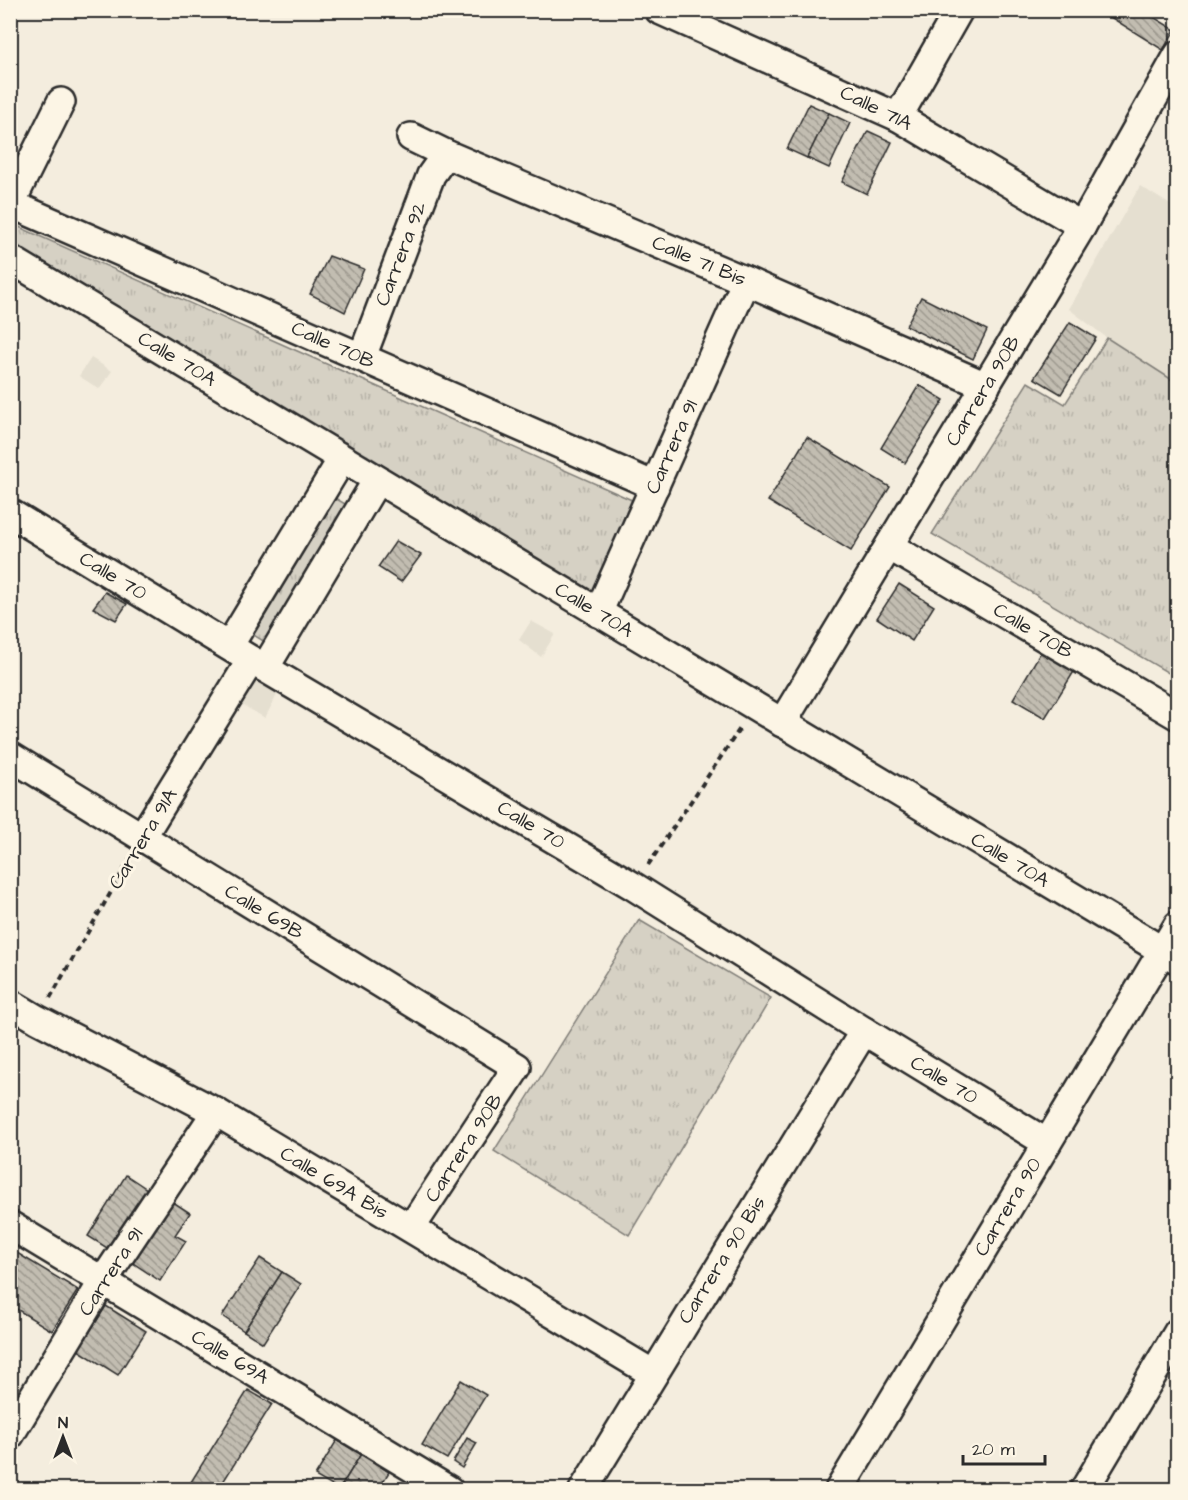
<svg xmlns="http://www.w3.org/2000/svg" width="1188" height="1500" font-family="'Architects Daughter',sans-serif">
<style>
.built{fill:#e5dfd0}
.park{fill:url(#park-tufts);stroke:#807e78;stroke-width:1.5}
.building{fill:url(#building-back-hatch);stroke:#2b2b2b;stroke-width:1.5}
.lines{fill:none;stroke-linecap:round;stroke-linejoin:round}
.minor-casing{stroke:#2b2b2b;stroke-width:32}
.path{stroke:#2b2b2b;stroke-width:4;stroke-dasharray:6 4.5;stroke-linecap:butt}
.minor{stroke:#fcf5e5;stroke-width:27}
.labels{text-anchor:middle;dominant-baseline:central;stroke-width:6;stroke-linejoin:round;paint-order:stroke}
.street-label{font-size:20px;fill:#2b2b2b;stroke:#fcf5e5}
</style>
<defs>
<pattern id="park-tufts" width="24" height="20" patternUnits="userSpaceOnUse" patternTransform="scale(1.5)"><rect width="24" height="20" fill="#d6d1c4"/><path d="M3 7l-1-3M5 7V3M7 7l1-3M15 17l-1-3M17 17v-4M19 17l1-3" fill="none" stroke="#b8b4a9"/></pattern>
<pattern id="building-back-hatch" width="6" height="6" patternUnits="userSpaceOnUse" patternTransform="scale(1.5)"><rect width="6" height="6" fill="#c2bdb1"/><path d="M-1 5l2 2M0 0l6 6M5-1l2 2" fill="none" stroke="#9e9a90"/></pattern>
</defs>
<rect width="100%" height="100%" fill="#f4edde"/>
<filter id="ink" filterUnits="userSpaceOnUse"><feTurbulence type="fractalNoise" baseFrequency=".0167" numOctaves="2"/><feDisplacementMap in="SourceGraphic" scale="12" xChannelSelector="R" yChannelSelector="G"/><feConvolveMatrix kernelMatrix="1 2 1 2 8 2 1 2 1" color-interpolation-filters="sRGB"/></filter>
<g filter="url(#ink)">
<!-- built -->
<g class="built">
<path d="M1140 186 1177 209V383L1107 338 1069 309Z"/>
<path d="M91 358 112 371 99 389 79 376Z"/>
<path d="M531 621 555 634 541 657 519 640Z"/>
<path d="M252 679 278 693 265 718 239 703Z"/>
</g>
<!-- park -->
<g class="park">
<path d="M19 227 634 501 593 596 12 244Z"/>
<path d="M1107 338 1177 383V678L932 534 1028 382 1065 404Z"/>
<path d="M328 494 352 508 268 644 244 629Z"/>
<path d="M639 920 771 998 629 1235 494 1151Z"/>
</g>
<!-- building -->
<g class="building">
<path d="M1099 10H1142L1175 30 1163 50Z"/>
<path d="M809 104 829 113 807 158 787 149Z"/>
<path d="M829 113 850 123 829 168 807 158Z"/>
<path d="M868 131 892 142 867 194 842 182Z"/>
<path d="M329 256 364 269 345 312 310 294Z"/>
<path d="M921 297 987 330 973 359 906 326Z"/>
<path d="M1070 322 1096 338 1061 394 1034 378Z"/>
<path d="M919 385 944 400 905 463 881 448Z"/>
<path d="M807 437 890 487 851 551 768 501Z"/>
<path d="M396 541 421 555 401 582 378 567Z"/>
<path d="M899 584 934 606 912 641 877 618Z"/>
<path d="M105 592 127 604 116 620 93 608Z"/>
<path d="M1042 650 1075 670 1045 718 1013 699Z"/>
<path d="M126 1175 153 1193 115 1253 88 1236Z"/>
<path d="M167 1198 190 1213 175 1235 186 1241 160 1281 127 1259Z"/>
<path d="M17 1253 78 1290 52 1331 10 1305V1263Z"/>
<path d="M260 1258 282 1272 244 1331 222 1316Z"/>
<path d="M282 1272 301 1284 263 1343 244 1331Z"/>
<path d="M106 1306 146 1331 118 1375 78 1350Z"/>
<path d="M461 1380 486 1395 447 1459 422 1445Z"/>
<path d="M248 1390 272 1404 218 1490H186Z"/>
<path d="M467 1438 477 1443 462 1468 453 1462Z"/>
<path d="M337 1440 361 1454 339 1490 315 1476Z"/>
<path d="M361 1454 389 1472 378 1490H339Z"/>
</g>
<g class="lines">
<!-- minor casing -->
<g class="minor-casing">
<g id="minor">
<path d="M659 10 898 117 1082 226"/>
<path d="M898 117 959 10"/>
<path d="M411 137 446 154 746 281 986 386"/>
<path d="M11 204 655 486"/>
<path d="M10 205 61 102"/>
<path d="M10 259 1178 960"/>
<path d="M362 357 431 175 446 154"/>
<path d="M10 513 251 660 633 886 864 1031 1047 1143"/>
<path d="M889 546 1178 716"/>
<path d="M598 613 746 281"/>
<path d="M229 646 342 459"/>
<path d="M265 668 377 480"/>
<path d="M782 723 1082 226 1178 55"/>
<path d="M10 756 517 1067 411 1228"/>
<path d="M142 837 251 660"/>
<path d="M10 1003 37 1019 216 1112 652 1373"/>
<path d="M10 1225 449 1490"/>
<path d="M10 1435 103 1281 216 1112"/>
<path d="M583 1490 864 1031"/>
<path d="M839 1490 1178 925"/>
<path d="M1084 1490 1178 1332"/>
</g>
</g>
<!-- path -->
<g class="path">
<path d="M648 865 741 727"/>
<path d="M50 998 130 859"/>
</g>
<!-- minor -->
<use href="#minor" class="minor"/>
</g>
</g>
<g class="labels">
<!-- street labels -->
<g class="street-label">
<text transform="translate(876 108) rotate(26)">Calle 71A</text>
<text transform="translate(401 254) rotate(-69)">Carrera 92</text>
<text transform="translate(699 261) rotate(23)">Calle 71 Bis</text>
<text transform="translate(333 345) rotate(24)">Calle 70B</text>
<text transform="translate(177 359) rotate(31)">Calle 70A</text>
<text transform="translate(983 391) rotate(-59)">Carrera 90B</text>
<text transform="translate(672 447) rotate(-66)">Carrera 91</text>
<text transform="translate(113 576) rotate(31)">Calle 70</text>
<text transform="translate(594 610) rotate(31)">Calle 70A</text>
<text transform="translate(1033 631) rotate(31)">Calle 70B</text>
<text transform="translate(531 825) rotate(31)">Calle 70</text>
<text transform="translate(143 839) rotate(-59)">Carrera 91A</text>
<text transform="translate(1010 860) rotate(31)">Calle 70A</text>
<text transform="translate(264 912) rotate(31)">Calle 69B</text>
<text transform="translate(944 1080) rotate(31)">Calle 70</text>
<text transform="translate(464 1148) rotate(-57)">Carrera 90B</text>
<text transform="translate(334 1183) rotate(31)">Calle 69A Bis</text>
<text transform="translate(1008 1207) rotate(-59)">Carrera 90</text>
<text transform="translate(722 1260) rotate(-58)">Carrera 90 Bis</text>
<text transform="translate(111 1272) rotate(-57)">Carrera 91</text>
<text transform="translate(230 1357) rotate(31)">Calle 69A</text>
</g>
</g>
<!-- margin -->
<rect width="1188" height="1500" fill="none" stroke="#fcf5e5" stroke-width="36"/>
<rect x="18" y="18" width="1152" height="1464" fill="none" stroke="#2b2b2b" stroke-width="2" filter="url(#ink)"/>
<!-- north arrow -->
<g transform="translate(63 1437)" stroke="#fcf5e5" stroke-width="4.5" paint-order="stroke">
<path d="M0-4.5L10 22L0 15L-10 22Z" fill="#2b2b2b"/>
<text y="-9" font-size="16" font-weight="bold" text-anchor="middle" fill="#2b2b2b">N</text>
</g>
<!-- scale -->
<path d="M963 1455v9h82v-9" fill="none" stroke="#2b2b2b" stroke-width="3"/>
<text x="972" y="1455" font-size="18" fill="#2b2b2b" stroke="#fcf5e5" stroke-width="4.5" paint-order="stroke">20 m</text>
</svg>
